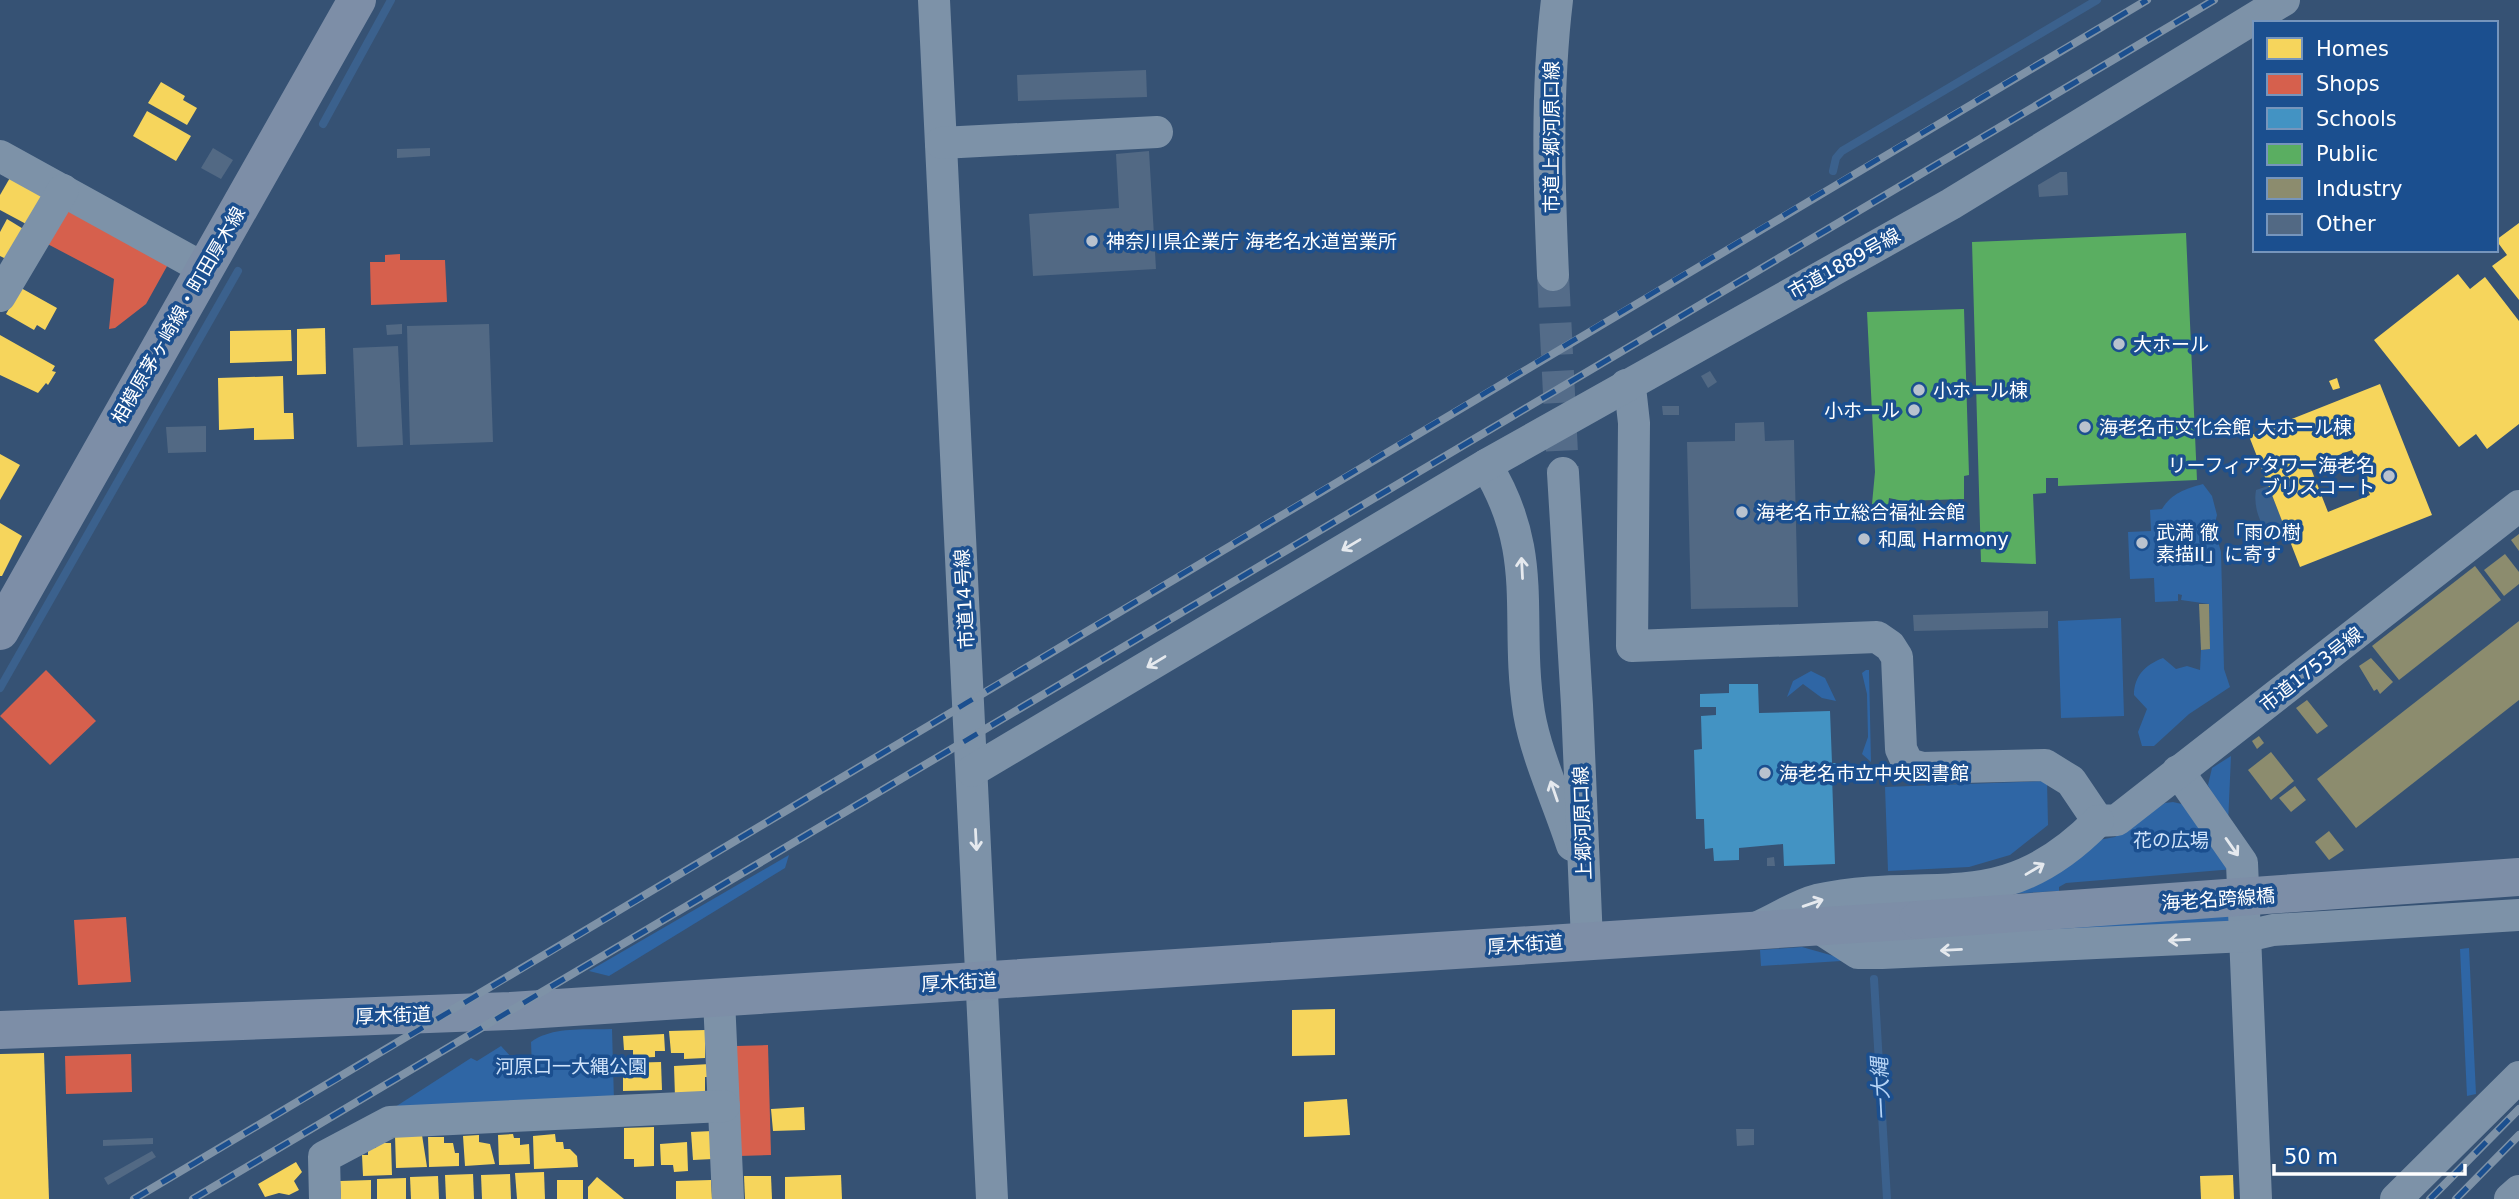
<svg xmlns="http://www.w3.org/2000/svg" width="2519" height="1199" font-family="'DejaVu Sans','Noto Sans JP',sans-serif">
<style>
.green{fill:#2f66a5}
.water{fill:#3b618d}
.homes{fill:#f6d55c;fill-rule:evenodd}
.shops{fill:#d6604d}
.schools{fill:#4393c3}
.public{fill:#5aae61}
.industry{fill:#8c8c6e}
.lines{fill:none;stroke-linecap:round;stroke-linejoin:round}
.stream{stroke:#3b618d;stroke-width:8}
.building{fill:#526984}
.minor-tunnel{stroke:#546c89;stroke-width:32;stroke-dasharray:32 16;stroke-linecap:butt}
.minor{stroke:#7d92a8;stroke-width:32}
.major{stroke:#7d8ea7;stroke-width:38}
.rail-casing{stroke:#7e92a7;stroke-width:8}
.rail{stroke:#1b4f8f;stroke-width:5;stroke-dasharray:16;stroke-linecap:butt}
.major-bridge{stroke:#7d8ea7;stroke-width:38}
.oneway{stroke:#e5e9ee}
.poi-dot{fill:#b9c2ce;stroke:#1b4f8f;stroke-width:2.5}
.labels{text-anchor:middle;dominant-baseline:central;stroke-width:7;stroke-linejoin:round;paint-order:stroke}
.street-label{font-size:19px;fill:#fff;stroke:#1b4f8f}
.poi-label{font-size:19px;fill:#fff;stroke:#1b4f8f;text-anchor:start}
.park-label{font-size:19px;fill:#cfe3fa;stroke:#1b4f8f}
.water-label{font-size:21px;font-style:italic;fill:#b5d3f5;stroke:#1b4f8f}
</style>
<rect width="100%" height="100%" fill="#365274"/>
<!-- green -->
<g class="green">
<path d="M2203 484 2212 496 2217 515 2214 527 2221 552 2224 669 2230 687 2189 714 2154 746H2142L2138 732 2147 709 2134 695C2134 676 2145 665 2163 658L2176 669 2187 666 2200 670 2201 650 2210 649 2209 604 2181 600 2182 595 2178 594V601L2155 602 2154 578 2130 579 2128 532 2151 531 2150 510 2162 509C2172 493 2185 489 2203 484Z"/>
<path d="M2121 618 2124 716 2061 718 2058 621Z"/>
<path d="M1866 670H1869L1871 762 1862 754 1868 737 1867 694 1862 673Z"/>
<path d="M1811 671 1825 678 1836 701 1822 698 1803 684 1787 697 1793 681Z"/>
<path d="M2231 756 2228 824 2208 785 2212 768Z"/>
<path d="M2047 781 2048 825 2010 855 1969 867 1888 871 1885 787Z"/>
<path d="M2173 802 2186 805 2234 869 2066 883 2059 887V891L2008 894 2099 840 2115 837 2165 803Z"/>
<path d="M789 855 785 868 609 976 589 971Z"/>
<path d="M2242 914 2241 921 1980 933Z"/>
<path d="M1802 947 1841 958V961L1761 966 1760 950Z"/>
<path d="M2469 948 2476 1094 2467 1096 2460 949Z"/>
<path d="M612 1029 614 1101 392 1109 471 1058 477 1061 501 1046 527 1074 532 1069 531 1042C552 1026 587 1030 612 1029Z"/>
</g>
<!-- water -->
<path class="water" d="M2268 486 2287 532 2270 539C2260 523 2253 507 2256 490Z"/>
<!-- homes -->
<g class="homes">
<path d="M161 82 185 96 183 100 197 108 187 125 148 103Z"/>
<path d="M147 111 191 136 176 161 133 136Z"/>
<path d="M11 176 45 195 28 225 0 210V195Z"/>
<path d="M7 219 25 230 8 260 0 256V232Z"/>
<path d="M2519 223V300L2492 266 2507 255 2496 240Z"/>
<path d="M2458 274 2470 289 2485 277 2519 321V424L2487 449 2476 434 2459 447 2374 340Z"/>
<path d="M21 288 57 308 45 330 37 325 34 330 6 314Z"/>
<path d="M325 328 326 374 297 375V329Z"/>
<path d="M291 330 292 361 230 363V331Z"/>
<path d="M0 335 55 366 52 371 56 372 48 385 46 383 38 393 0 375Z"/>
<path d="M283 376 284 413H293L294 439 254 440V428L219 430 218 378Z"/>
<path d="M2337 378 2340 388 2333 390 2329 381Z"/>
<path d="M2380 384 2432 515 2300 567 2249 436ZM2352 450 2370 495 2328 512 2310 466Z"/>
<path d="M0 454 20 465 0 500Z"/>
<path d="M0 523 22 536 2 576H0Z"/>
<path d="M1335 1009V1055L1292 1056V1010Z"/>
<path d="M705 1030V1058L684 1059V1053H671L669 1031Z"/>
<path d="M664 1034 665 1051H655V1057L633 1058V1050H624L623 1036Z"/>
<path d="M44 1053 49 1199H0V1054Z"/>
<path d="M661 1062 662 1090 623 1091V1063Z"/>
<path d="M710 1064V1077H705V1096L675 1097 674 1066Z"/>
<path d="M1347 1099 1350 1135 1304 1137V1102Z"/>
<path d="M804 1107 805 1130 773 1131 771 1109Z"/>
<path d="M654 1127V1166L634 1167V1159H624V1128Z"/>
<path d="M712 1131 713 1159 693 1160 691 1132Z"/>
<path d="M513 1134 514 1138H520V1145L529 1144 530 1164 499 1165 498 1135Z"/>
<path d="M555 1134 556 1142H563L564 1149H570L577 1156 578 1167 534 1169 533 1136Z"/>
<path d="M422 1135 427 1167 396 1168 395 1136Z"/>
<path d="M479 1135V1142L490 1144 495 1164 465 1166 463 1136Z"/>
<path d="M428 1137H444V1143H453L455 1153H459V1166L429 1167Z"/>
<path d="M687 1142 688 1171 674 1172 673 1165H661L660 1144Z"/>
<path d="M376 1143H391L392 1175 363 1176 362 1155H368V1148H376Z"/>
<path d="M296 1162 302 1172 294 1181 299 1190 289 1195 279 1193 265 1197 258 1184Z"/>
<path d="M544 1172 545 1199H517L515 1173Z"/>
<path d="M473 1174 474 1199H446L445 1175Z"/>
<path d="M510 1174 511 1199H482L481 1175Z"/>
<path d="M841 1175 842 1199H785V1177Z"/>
<path d="M2233 1175 2234 1199H2201L2200 1176Z"/>
<path d="M438 1176 439 1199H411L410 1177Z"/>
<path d="M744 1176H771L772 1199H745Z"/>
<path d="M597 1177 624 1199H588V1187Z"/>
<path d="M406 1178V1199H377V1179Z"/>
<path d="M371 1180V1199H341L340 1181Z"/>
<rect x="557" y="1180" width="26" height="19"/>
<path d="M711 1180 712 1199H676V1181Z"/>
</g>
<!-- shops -->
<g class="shops">
<path d="M62 200 171 259 146 304 115 328 109 329 114 279 40 240Z"/>
<path d="M400 254V260H445L447 302 371 305 370 262H385V255Z"/>
<path d="M46 670 96 721 50 765 0 716Z"/>
<path d="M126 917 131 982 78 985 74 920Z"/>
<path d="M768 1045 771 1155 739 1156 736 1046Z"/>
<path d="M131 1054 132 1092 66 1094 65 1056Z"/>
</g>
<!-- schools -->
<path class="schools" d="M1729 684H1758L1759 713 1830 711 1832 763H1836V776H1832L1835 864 1784 866 1783 844 1739 848V860L1714 861 1713 848 1705 849 1704 819H1696L1694 750 1702 749 1701 716 1716 715V707H1700V694L1729 693Z"/>
<!-- public -->
<g class="public">
<path d="M2186 233 2197 480 2058 486V478H2046V493L2033 494 2036 564 1981 562 1972 242Z"/>
<path d="M1964 309 1969 475 1964 476V499L1903 501 1889 498 1888 506 1872 504 1875 472 1867 312Z"/>
</g>
<!-- industry -->
<g class="industry">
<path d="M2519 534V551L2511 540Z"/>
<path d="M2505 554 2519 572V584L2504 596 2484 570Z"/>
<path d="M2475 566 2501 600 2399 680 2372 646Z"/>
<path d="M2199 604H2209L2210 649 2201 650Z"/>
<path d="M2519 621V700L2356 828 2317 779Z"/>
<path d="M2371 658 2393 682 2380 694 2377 689 2374 691 2359 666Z"/>
<path d="M2307 700 2328 726 2317 734 2296 708Z"/>
<path d="M2259 736 2264 743 2257 749 2252 741Z"/>
<path d="M2271 752 2294 781 2271 800 2248 770Z"/>
<path d="M2295 786 2306 800 2291 812 2279 798Z"/>
<path d="M2329 831 2344 850 2329 860 2315 842Z"/>
</g>
<g class="lines">
<!-- stream -->
<g class="stream">
<path d="M323 124 391 0"/>
<path d="M1833 171 1836 158 1842 151 2097 0"/>
<path d="M0 688 238 271"/>
<path d="M1874 979 1887 1199"/>
</g>
</g>
<!-- building -->
<g class="building">
<path d="M1146 70 1147 97 1018 101 1017 75Z"/>
<path d="M213 148 233 160 221 179 201 168Z"/>
<path d="M430 148V156L397 158V149Z"/>
<path d="M1149 151 1156 269 1033 276 1029 214 1119 208 1116 154Z"/>
<path d="M2060 172H2067L2068 195 2039 197 2038 185Z"/>
<path d="M402 324V334L387 335 386 325Z"/>
<path d="M489 324 493 442 410 445 407 326Z"/>
<path d="M398 346 403 445 357 447 353 348Z"/>
<path d="M1710 371 1717 382 1708 388 1701 376Z"/>
<path d="M1662 406H1679V415H1663Z"/>
<path d="M1764 422 1765 441 1794 440 1798 607 1691 609 1687 442 1735 441V423Z"/>
<path d="M206 426V452L168 453 166 427Z"/>
<path d="M2048 611V628L1914 631 1913 615Z"/>
<path d="M1774 857 1775 866H1767V858Z"/>
<path d="M1736 1129H1754V1145L1737 1146Z"/>
<path d="M153 1138V1144L103 1146V1140Z"/>
<path d="M152 1151 156 1157 108 1185 104 1178Z"/>
</g>
<g class="lines">
<!-- minor-tunnel -->
<path class="minor-tunnel" d="M1553 275 1563 473"/>
<!-- minor -->
<g class="minor">
<path d="M934 0 992 1199"/>
<path d="M941 143 1157 132"/>
<path d="M0 156 203 268"/>
<path d="M1553 275C1549 184 1546 91 1557 0"/>
<path d="M0 296 63 190"/>
<path d="M1626 385 1631 396 1634 423 1632 646 1877 637 1890 646 1897 657 1901 749 1908 764 1922 768 2045 765 2071 781 2098 821"/>
<path d="M1486 465C1541 554 1514 618 1529 713 1536 755 1559 804 1572 845"/>
<path d="M1563 473 1577 705 1587 941"/>
<path d="M972 771 1486 465 1951 204 2284 0"/>
<path d="M2178 771 2242 863 2256 1199"/>
<path d="M2098 821 2117 820 2519 506"/>
<path d="M1758 927C1777 919 1797 905 1817 900 1933 875 2001 920 2098 821"/>
<path d="M1818 927 1858 953H1882L2247 936 2273 930 2519 915"/>
<path d="M719 999 728 1199"/>
<path d="M325 1199 324 1157 390 1122 724 1106"/>
<path d="M2396 1199 2519 1077"/>
<path d="M2510 1199 2519 1191"/>
</g>
<!-- major -->
<g class="major">
<path d="M0 631 357 0"/>
<path d="M0 1030 511 1011 1918 920"/>
</g>
<!-- rail casing -->
<g class="rail-casing">
<g id="rail">
<path d="M134 1199C806 801 1474 397 2147 0"/>
<path d="M193 1199 2214 0"/>
<path d="M2430 1199 2519 1109"/>
<path d="M2456 1199 2519 1135"/>
</g>
</g>
<!-- rail -->
<use href="#rail" class="rail"/>
<!-- major-bridge -->
<path class="major-bridge" d="M1918 920 2519 877"/>
</g>
<!-- one-way arrows -->
<defs><path id="oneway-shaft" d="M-6 0H5M1.5-3L5.5 0L1.5 3" fill="none" stroke-width="1.6" stroke-linecap="round" stroke-linejoin="round" transform="scale(1.75)"/></defs>
<g class="oneway">
<use href="#oneway-shaft" transform="translate(1351 545) rotate(149)"/>
<use href="#oneway-shaft" transform="translate(1522 568) rotate(-93)"/>
<use href="#oneway-shaft" transform="translate(1156 662) rotate(149)"/>
<use href="#oneway-shaft" transform="translate(1554 791) rotate(-109)"/>
<use href="#oneway-shaft" transform="translate(976 840) rotate(87)"/>
<use href="#oneway-shaft" transform="translate(2232 847) rotate(55)"/>
<use href="#oneway-shaft" transform="translate(2035 869) rotate(-31)"/>
<use href="#oneway-shaft" transform="translate(1813 903) rotate(-19)"/>
<use href="#oneway-shaft" transform="translate(2179 940) rotate(177)"/>
<use href="#oneway-shaft" transform="translate(1951 950) rotate(177)"/>
</g>
<!-- markers -->
<g class="poi-dot">
<circle cx="1092" cy="241" r="7"/>
<circle cx="2119" cy="344" r="7"/>
<circle cx="1919" cy="390" r="7"/>
<circle cx="1914" cy="410" r="7"/>
<circle cx="2085" cy="427" r="7"/>
<circle cx="2389" cy="476" r="7"/>
<circle cx="1742" cy="512" r="7"/>
<circle cx="1864" cy="539" r="7"/>
<circle cx="2142" cy="543" r="7"/>
<circle cx="1765" cy="773" r="7"/>
</g>
<g class="labels">
<!-- street labels -->
<g class="street-label">
<text transform="translate(1551 137) rotate(-90)">市道上郷河原口線</text>
<text transform="translate(1844 263) rotate(-29)">市道1889号線</text>
<text transform="translate(178 315) rotate(-60)">相模原茅ヶ崎線・町田厚木線</text>
<text transform="translate(964 599) rotate(-93)">市道14号線</text>
<text transform="translate(2311 669) rotate(-38)">市道1753号線</text>
<text transform="translate(1582 823) rotate(-92)">上郷河原口線</text>
<text transform="translate(2218 899) rotate(-4)">海老名跨線橋</text>
<text transform="translate(1525 944) rotate(-4)">厚木街道</text>
<text transform="translate(959 982) rotate(-3)">厚木街道</text>
<text transform="translate(393 1015) rotate(-2)">厚木街道</text>
</g>
<!-- poi labels -->
<g class="poi-label">
<text x="1106" y="241">神奈川県企業庁 海老名水道営業所</text>
<text x="2133" y="344">大ホール</text>
<text x="1933" y="390">小ホール棟</text>
<text x="1900" y="410" text-anchor="end">小ホール</text>
<text x="2099" y="427">海老名市文化会館 大ホール棟</text>
<text x="2375" y="465" text-anchor="end">リーフィアタワー海老名<tspan x="2375" dy="22">ブリスコート</tspan></text>
<text x="1756" y="512">海老名市立総合福祉会館</text>
<text x="2156" y="532">武満 徹 「雨の樹<tspan x="2156" dy="22">素描II」に寄す</tspan></text>
<text x="1878" y="539">和風 Harmony</text>
<text x="1779" y="773">海老名市立中央図書館</text>
</g>
<!-- park labels -->
<g class="park-label">
<text x="2171" y="840">花の広場</text>
<text x="571" y="1066">河原口一大縄公園</text>
</g>
<!-- water labels -->
<g class="water-label">
<text transform="translate(1881 1089) rotate(-93)">一大縄</text>
</g>
</g>
<!-- legend -->
<rect x="2253" y="21" width="245" height="231" fill="#1b4f8f" stroke="#7695bc" stroke-width="2"/>
<rect x="2267" y="38" width="35" height="21" fill="#f6d55c" stroke="#7695bc" stroke-width="2"/>
<text x="2316" y="56" font-size="21" fill="#ffffff">Homes</text>
<rect x="2267" y="74" width="35" height="21" fill="#d6604d" stroke="#7695bc" stroke-width="2"/>
<text x="2316" y="91" font-size="21" fill="#ffffff">Shops</text>
<rect x="2267" y="108" width="35" height="21" fill="#4393c3" stroke="#7695bc" stroke-width="2"/>
<text x="2316" y="126" font-size="21" fill="#ffffff">Schools</text>
<rect x="2267" y="144" width="35" height="21" fill="#5aae61" stroke="#7695bc" stroke-width="2"/>
<text x="2316" y="161" font-size="21" fill="#ffffff">Public</text>
<rect x="2267" y="178" width="35" height="21" fill="#8c8c6e" stroke="#7695bc" stroke-width="2"/>
<text x="2316" y="196" font-size="21" fill="#ffffff">Industry</text>
<rect x="2267" y="214" width="35" height="21" fill="#526984" stroke="#7695bc" stroke-width="2"/>
<text x="2316" y="231" font-size="21" fill="#ffffff">Other</text>
<!-- scale -->
<path d="M2274 1164v10h191v-10" fill="none" stroke="#ffffff" stroke-width="3.5"/>
<text x="2284" y="1164" font-size="21" fill="#ffffff" stroke="#1b4f8f" stroke-width="5" paint-order="stroke">50 m</text>
</svg>
